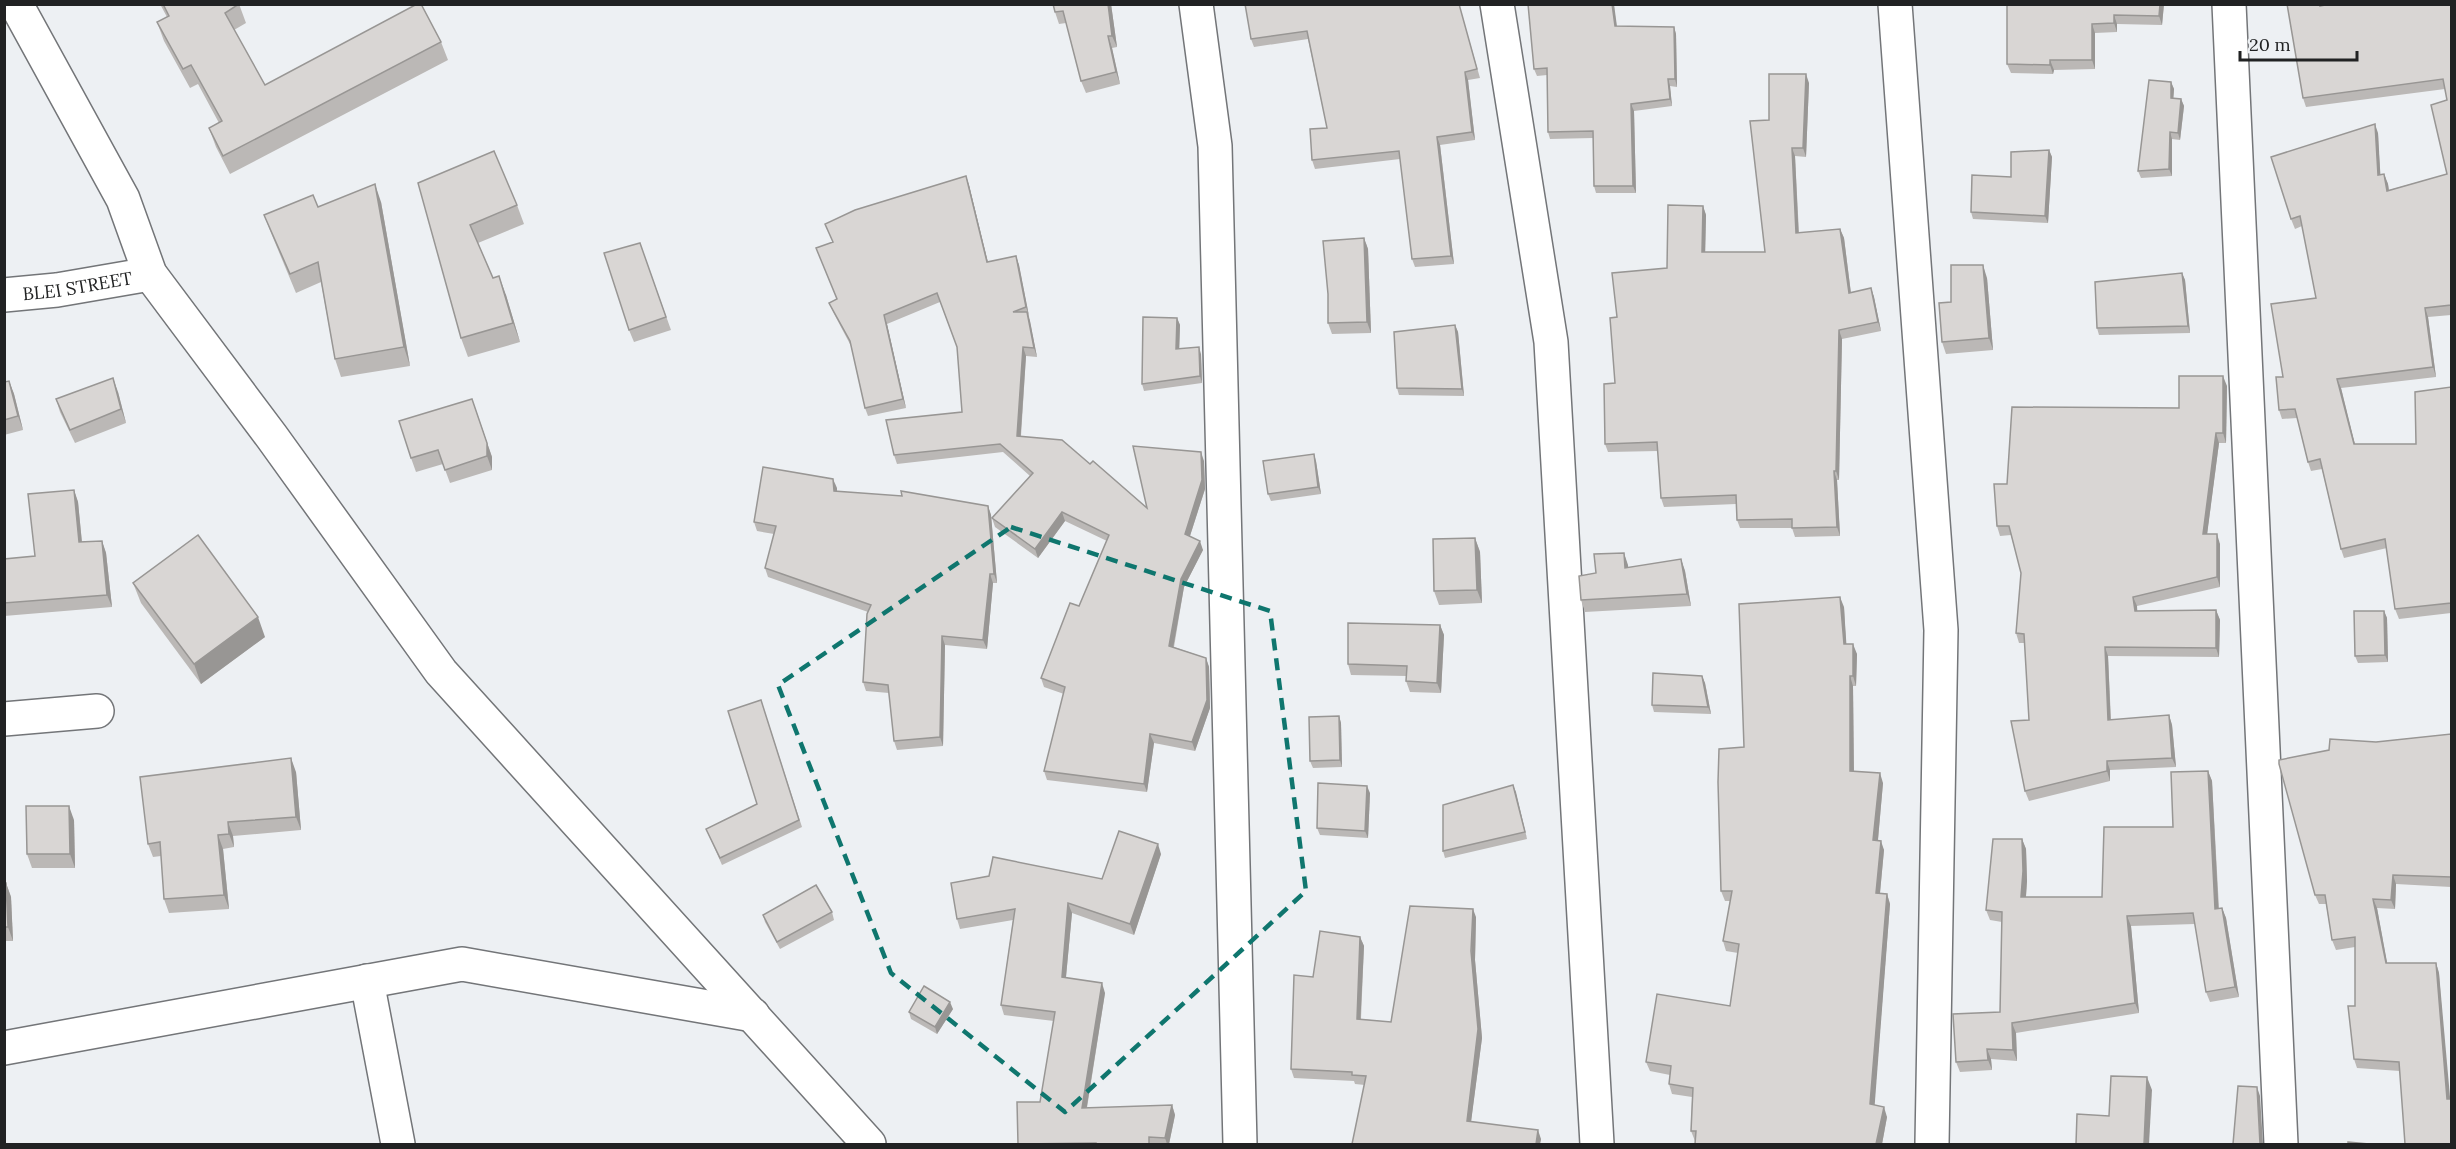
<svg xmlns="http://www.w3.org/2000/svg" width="2456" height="1149" font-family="Lora,serif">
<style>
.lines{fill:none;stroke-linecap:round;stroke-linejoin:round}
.minor-casing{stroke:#737578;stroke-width:36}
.minor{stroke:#fff;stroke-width:33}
.wall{fill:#bbb8b6}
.shaded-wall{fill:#989694}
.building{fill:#d9d6d4;stroke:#989694;stroke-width:1.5}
.marked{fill:none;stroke:#0f766e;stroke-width:4.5;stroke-dasharray:12 8;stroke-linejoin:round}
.labels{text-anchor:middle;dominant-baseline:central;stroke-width:4.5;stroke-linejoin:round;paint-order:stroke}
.street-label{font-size:18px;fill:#212223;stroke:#edf0f3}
</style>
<rect width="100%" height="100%" fill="#edf0f3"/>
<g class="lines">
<!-- minor casing -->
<g class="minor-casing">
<g id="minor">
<path d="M16 4 123 199 150 274 272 437 441 672 869 1144"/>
<path d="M1196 4 1215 146 1240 1144"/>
<path d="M1497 4 1551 342 1597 1144"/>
<path d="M1895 4 1941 630 1932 1144"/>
<path d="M2229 4 2281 1144"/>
<path id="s1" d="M4 295 57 290 150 274"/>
<path d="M4 719 97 711"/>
<path d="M367 981 398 1144"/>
<path d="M4 1048 462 964 753 1015"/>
</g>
</g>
<!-- minor -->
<use href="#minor" class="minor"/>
</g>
<!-- wall -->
<g class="wall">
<path d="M160 4H239L246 23 234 30 265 85 441 42 448 60 230 174 216 147 209 128 219 123 198 84 190 88 164 41 157 22 167 17Z"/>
<path d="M1111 4 1117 47 1112 48 1120 84 1086 93 1081 81 1066 23 1059 24 1055 12Z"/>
<path d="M1459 4 1480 78 1468 80 1475 140 1440 145 1454 264 1415 267 1412 259 1400 159 1315 169 1312 160 1327 128 1308 39 1254 47 1251 39Z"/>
<path d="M2007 4H2164L2162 25 2117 24V32L2095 33V69L2054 70 2053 74 2011 73 2007 64Z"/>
<path d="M2287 4H2323V6L2451 4V315L2428 317 2436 377 2341 388 2355 444H2416L2451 387V613L2399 619 2395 609 2387 548 2344 558 2341 549 2322 469 2311 471 2308 462 2297 418 2282 419 2279 410 2283 377 2316 298 2302 226 2295 229 2291 219 2378 133 2380 175 2384 174 2388 184 2389 190 2447 174V100L2445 89 2306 107 2303 98Z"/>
<path d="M1617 27H1674L1676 34 1677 87 1670 86 1672 106 1634 111 1636 193H1596L1594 186 1593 138 1550 139 1548 132 1547 75 1537 76 1534 69Z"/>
<path d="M2171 82 2174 89 2173 98 2181 99 2184 106 2180 140 2172 139V176L2141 178 2138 171Z"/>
<path d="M1809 83 1806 157 1795 156 1799 233 1840 229 1844 238 1851 293 1871 288 1874 297 1881 331 1842 339 1839 480H1837L1840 536 1795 537 1792 528H1740L1737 520 1736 504 1664 507 1661 498 1658 451 1608 452 1605 444 1615 383 1617 317 1667 268 1703 206 1706 215 1705 252H1765L1769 120Z"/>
<path d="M2049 150 2052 157 2048 223 1973 219 1971 212Z"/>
<path d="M966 176 969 185 988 262 1016 256 1019 265 1037 357 1026 356 1021 436 1090 464 1147 508 1204 461 1205 489 1190 536 1203 550 1184 587 1174 647 1206 658 1209 667 1210 708 1195 751 1154 743 1147 792 1047 780 1044 771 1064 694 1044 687 1041 678 1079 606 1107 541 1065 521 1038 558 995 527 992 518 1030 476 1003 452 897 464 894 455 962 412 957 347 940 302 887 324 906 408 868 416 865 408 851 346 833 312 829 303 837 299 833 242 825 224Z"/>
<path d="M418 183 517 205 524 224 478 243 493 278 506 295 520 342 468 357 461 338Z"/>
<path d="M381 202 410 366 341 377 335 359 321 282 296 293 271 233 264 215Z"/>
<path d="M1364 238 1368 249 1371 333 1332 334 1328 323Z"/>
<path d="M640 243 671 330 634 342 629 330Z"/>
<path d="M2182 273 2185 280 2190 333 2099 335 2097 328Z"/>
<path d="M1987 278 1993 350 1946 354 1942 342 1951 302Z"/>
<path d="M1177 318 1180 325 1179 349 1201 354 1202 383 1144 391 1142 384Z"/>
<path d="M1455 325 1458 332 1464 396 1399 395 1397 388Z"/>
<path d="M9 381 14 394 23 430 4 435V382Z"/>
<path d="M2227 386 2226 443H2219L2207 534 2220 544V587L2137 606V611L2216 610 2220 620 2219 657 2108 656 2111 720 2169 715 2172 725 2176 767 2110 770V781L2029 801 2025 791 2029 720 2025 643H2019L2016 633 2021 573 2011 535 2000 536 1997 526 2007 484Z"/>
<path d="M118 392 126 423 75 443 60 412 56 399Z"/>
<path d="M472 399 492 457V470L450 483 443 464 416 472 411 458Z"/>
<path d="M1316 461 1321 494 1271 501 1268 494Z"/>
<path d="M837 488V491L988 506 991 515 997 583H993L987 649 945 645 943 746 897 750 894 741 889 693 866 691 863 682 868 612 768 577 765 568 774 534 757 531 754 522Z"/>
<path d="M74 490 78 502 82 542 102 541 106 553 112 607 4 616V559L35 556Z"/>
<path d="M1475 538 1480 552 1482 603 1439 605 1434 591Z"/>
<path d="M1624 553 1628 568 1681 559 1685 571 1691 606 1585 612 1581 600 1596 573Z"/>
<path d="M133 583 265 637 201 684 141 603Z"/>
<path d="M1844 607 1846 644 1857 654 1856 686H1853L1854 772 1883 783 1878 840 1884 850 1880 893 1887 894 1890 904 1874 1105 1887 1117 1882 1144H1695V1141L1691 1131 1692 1097 1672 1094 1669 1084 1670 1075 1650 1071 1646 1062 1730 1006 1738 953 1726 951 1723 941 1730 901H1725L1721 891 1744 747Z"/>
<path d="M2384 611 2387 618 2388 662 2358 663 2355 656Z"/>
<path d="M1440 625 1444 635 1441 693 1410 692 1406 681 1407 676 1351 675 1348 664Z"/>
<path d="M1702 676 1705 683 1711 714 1654 712 1652 705Z"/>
<path d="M761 700 802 827 722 865 706 829 757 804Z"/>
<path d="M1339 716 1341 723 1342 767 1313 768 1310 761Z"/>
<path d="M2451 734V887L2396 884 2395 909 2377 908 2387 963H2436L2439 973 2451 1144 2400 1071 2357 1068 2354 1059 2355 1006V947L2336 950 2332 940 2326 904H2319L2315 895 2376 742Z"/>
<path d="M2208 771 2212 781 2219 908H2222L2226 918 2239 997 2210 1002 2206 992 2195 924 2131 926 2139 1013 2016 1033 2017 1061 1991 1059 1992 1070 1960 1072 1956 1062 2000 1012 2002 922 1990 920 1986 910 2022 839 2026 849 2027 881 2026 897H2102L2173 827Z"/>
<path d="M296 772 301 830 233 836 234 847 223 849 229 909 169 913 164 899 161 856 153 857 148 844Z"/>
<path d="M1513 785 1527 839 1445 858 1443 851Z"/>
<path d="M1370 793 1368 838 1320 835 1317 828Z"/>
<path d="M74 820 75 868H32L27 854Z"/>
<path d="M1161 854 1134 935 1072 913 1066 977 1105 993 1087 1108 1172 1105 1175 1115 1169 1144H1018L1040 1102 1054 1021 1004 1015 1001 1005 1013 920 960 929 957 919 1102 879Z"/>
<path d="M4 883H6L11 897 13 941H4Z"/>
<path d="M832 912 834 920 780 949 765 922 763 915Z"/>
<path d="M1476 917 1475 960 1482 1038 1471 1121 1541 1139 1540 1144H1352L1365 1085 1355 1084 1354 1081 1294 1078 1291 1069 1313 977 1360 937 1364 946 1361 1019 1391 1022Z"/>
<path d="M953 1009 937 1034 911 1019 909 1012Z"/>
</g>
<!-- shaded-wall -->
<g class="shaded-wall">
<path d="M1108 4H1111L1117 47 1112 36Z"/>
<path d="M1612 4H1614L1618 34 1615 26Z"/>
<path d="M2160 4H2164L2162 25 2159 16Z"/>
<path d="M2114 15 2117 24V32L2114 23Z"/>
<path d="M2092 24 2095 33V69L2092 60Z"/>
<path d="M1674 27 1676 34 1677 87 1675 79Z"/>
<path d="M1108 36 1112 48 1120 84 1116 72Z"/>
<path d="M2050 60 2054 70 2053 74 2050 65Z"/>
<path d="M1465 72 1468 80 1475 140 1472 132Z"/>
<path d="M1806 74 1809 83 1806 157 1803 148Z"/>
<path d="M1668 79 1670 86 1672 106 1670 99Z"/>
<path d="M2171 82 2174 89 2173 105 2171 98Z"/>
<path d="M2181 99 2184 106 2180 140 2178 133Z"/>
<path d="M1631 104 1634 111 1636 193 1633 186Z"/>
<path d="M2375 124 2378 133 2381 185 2378 175Z"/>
<path d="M2170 132 2172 139V176L2169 169Z"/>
<path d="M1437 137 1440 145 1454 264 1451 256Z"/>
<path d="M1792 148 1795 156 1799 242 1796 233Z"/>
<path d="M2049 150 2052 157 2048 223 2045 216Z"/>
<path d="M2384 174 2388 184 2390 200 2387 191Z"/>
<path d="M966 176 969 185 990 271 987 262Z"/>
<path d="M375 184 381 202 410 366 404 347Z"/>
<path d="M1703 206 1706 215 1705 261 1702 252Z"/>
<path d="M1840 229 1844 238 1852 302 1849 293Z"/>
<path d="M1364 238 1368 249 1371 333 1367 322Z"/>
<path d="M1016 256 1019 265 1029 316 1026 307Z"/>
<path d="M1983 265 1987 278 1993 350 1989 338Z"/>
<path d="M2182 273 2185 280 2190 333 2188 326Z"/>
<path d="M499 276 506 295 520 342 513 323Z"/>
<path d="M1871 288 1874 297 1881 331 1878 322Z"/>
<path d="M2425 308 2428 317 2436 377 2433 367Z"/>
<path d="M1027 312 1030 321 1037 357 1034 348Z"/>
<path d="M884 315 887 324 906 408 903 399Z"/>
<path d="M1177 318 1180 325 1179 356 1176 349Z"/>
<path d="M1455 325 1458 332 1464 396 1462 389Z"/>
<path d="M1839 330 1842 339 1839 480 1836 471Z"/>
<path d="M1023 347 1026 356 1020 445 1017 436Z"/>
<path d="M1199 347 1201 354 1202 383 1200 376Z"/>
<path d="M2223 376 2227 386 2226 443 2223 433Z"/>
<path d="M113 378 118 392 126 423 121 409Z"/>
<path d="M2337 379 2341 388 2357 453 2354 444Z"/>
<path d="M9 381 14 394 23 430 18 416Z"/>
<path d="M472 399 492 457V470L487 456Z"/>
<path d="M2216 433 2219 443 2206 543 2203 534Z"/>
<path d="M1201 452 1204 461 1205 489 1188 542 1185 534Z"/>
<path d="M1314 454 1316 461 1321 494 1318 487Z"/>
<path d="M1834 471 1837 480 1840 536 1837 527Z"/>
<path d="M833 479 837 488V500L834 491Z"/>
<path d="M74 490 78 502 83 554 79 542Z"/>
<path d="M988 506 991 515 997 583 994 574Z"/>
<path d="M1062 512 1065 521 1038 558 1035 549Z"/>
<path d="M2217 534 2220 544V587L2217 577Z"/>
<path d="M1475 538 1480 552 1482 603 1477 590Z"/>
<path d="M102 541 106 553 112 607 107 595Z"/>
<path d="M1200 541 1203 550 1184 587 1172 654 1169 646 1181 579Z"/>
<path d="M1624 553 1628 565 1629 581 1625 568Z"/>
<path d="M1681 559 1685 571 1691 606 1687 594Z"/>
<path d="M990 574 993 583 987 649 983 640Z"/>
<path d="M1840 597 1844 607 1847 654 1844 644Z"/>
<path d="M2133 597 2137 606 2138 621 2135 611Z"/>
<path d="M2216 610 2220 620 2219 657 2216 648Z"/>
<path d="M2384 611 2387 618 2388 662 2385 655Z"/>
<path d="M258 617 265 637 201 684 194 664Z"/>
<path d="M1440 625 1444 635 1441 693 1437 683Z"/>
<path d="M942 636 945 645 943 746 940 737Z"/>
<path d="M1853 644 1857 654 1856 686 1853 676Z"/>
<path d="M2105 647 2108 656 2111 729 2108 720Z"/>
<path d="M1206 658 1209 667 1210 708 1195 751 1192 742Z"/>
<path d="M1702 676 1705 683 1711 714 1708 707Z"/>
<path d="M1850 676 1853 686 1854 781 1850 771Z"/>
<path d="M2169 715 2172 725 2176 767 2172 758Z"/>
<path d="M1339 716 1341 723 1342 767 1340 760Z"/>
<path d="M1150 734 1154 743 1147 792 1144 784Z"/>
<path d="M291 758 296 772 301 830 296 817Z"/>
<path d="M2107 761 2110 770V781L2107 771Z"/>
<path d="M2208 771 2212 781 2219 919 2215 909Z"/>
<path d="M1880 773 1883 783 1877 850 1873 840Z"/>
<path d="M1513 785 1516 792 1527 839 1525 832Z"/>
<path d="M1367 786 1370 793 1368 838 1365 831Z"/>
<path d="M69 806 74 820 75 868 70 854Z"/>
<path d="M228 822 233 836 234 847 229 834Z"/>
<path d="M218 835 223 849 229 909 224 895Z"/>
<path d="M2022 839 2026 849 2027 881 2025 908 2021 897Z"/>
<path d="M1881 841 1884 850 1879 903 1876 893Z"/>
<path d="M1158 844 1161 854 1134 935 1130 924Z"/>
<path d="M2393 875 2396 884 2395 909 2391 900Z"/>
<path d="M6 883 11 897 13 941 8 927Z"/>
<path d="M1887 894 1890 904 1874 1114 1870 1104Z"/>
<path d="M2373 899 2377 908 2389 973 2386 963Z"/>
<path d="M1068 903 1072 913 1065 987 1062 977Z"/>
<path d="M2222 908 2226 918 2239 997 2235 987Z"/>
<path d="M1473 909 1476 917 1475 960 1482 1038 1470 1130 1467 1121Z"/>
<path d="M2127 916 2131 926 2139 1013 2135 1003Z"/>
<path d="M1360 937 1364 946 1360 1028 1357 1019Z"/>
<path d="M2436 963 2439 973 2451 1108 2447 1099Z"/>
<path d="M1102 983 1105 993 1085 1118 1082 1108Z"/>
<path d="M950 1002 953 1009 937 1034 935 1027Z"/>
<path d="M2012 1023 2016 1033 2017 1061 2013 1050Z"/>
<path d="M1987 1049 1991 1059 1992 1070 1988 1060Z"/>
<path d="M2147 1077 2152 1090 2149 1144H2144Z"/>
<path d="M2257 1087 2260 1096 2263 1144H2260Z"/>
<path d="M1172 1105 1175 1115 1169 1144H1167L1165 1138Z"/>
<path d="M1884 1107 1887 1117 1882 1144H1876Z"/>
<path d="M1538 1130 1541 1139 1540 1144H1536Z"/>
</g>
<!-- building -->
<g class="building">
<path d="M163 4H239L225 13 265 85 417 4H421L441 42 223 156 209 128 222 121 191 65 183 69 157 22 169 16Z"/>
<path d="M1053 4H1108L1112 36H1108L1116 72 1081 81 1063 11 1055 12Z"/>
<path d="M1245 4H1459L1477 69 1465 72 1472 132 1437 137 1451 256 1412 259 1399 151 1312 160 1310 129 1327 128 1307 31 1251 39Z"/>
<path d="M1528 4H1612L1615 26 1674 27 1675 79H1668L1670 99 1631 104 1633 186H1594L1593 131 1548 132 1547 68 1534 69Z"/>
<path d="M2007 4H2160L2159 16 2114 15V23L2092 24V60H2050V65L2007 64Z"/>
<path d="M2287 4H2320V6L2330 4H2451V305L2425 308 2433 367 2337 379 2354 444H2416L2415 392 2451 387V603L2395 609 2385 539 2341 549 2320 459 2308 462 2295 409 2279 410 2276 377H2283L2271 304 2316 298 2300 216 2291 219 2271 157 2375 124 2378 175 2384 174 2387 191 2447 174 2431 105 2447 100 2443 79 2303 98Z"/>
<path d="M1769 74H1806L1803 148H1792L1796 233 1840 229 1849 293 1871 288 1878 322 1839 330 1836 471H1834L1837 527 1792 528V519L1737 520 1736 495 1661 498 1657 442 1605 444 1604 384 1615 383 1610 318 1617 317 1612 273 1667 268 1668 205 1703 206 1702 252H1765L1750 121 1769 120Z"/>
<path d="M2149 80 2171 82V98L2181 99 2178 133 2170 132 2169 169 2138 171Z"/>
<path d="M2049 150 2045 216 1971 212 1972 175 2011 177V152Z"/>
<path d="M494 151 517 205 470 225 493 278 499 276 513 323 461 338 418 183Z"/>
<path d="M966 176 987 262 1016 256 1026 307 1013 312H1027L1034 348 1023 347 1017 436 1062 440 1090 464 1093 461 1147 508 1133 446 1201 452 1202 480 1185 534 1200 541 1181 579 1169 646 1206 658 1207 700 1192 742 1150 734 1144 784 1044 771 1065 687 1041 678 1070 603 1079 606 1109 535 1062 512 1035 549 992 518 1033 473 1000 444 894 455 886 420 962 412 957 347 937 293 884 315 903 399 865 408 850 341 829 303 837 299 816 248 833 242 825 224 855 210Z"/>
<path d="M375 184 404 347 335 359 318 262 290 274 264 215 313 195 318 207Z"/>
<path d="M1364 238 1367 322 1328 323V294L1323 241Z"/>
<path d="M640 243 666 317 629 330 604 253Z"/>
<path d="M1951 265H1983L1989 338 1942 342 1939 303 1951 302Z"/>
<path d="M2182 273 2188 326 2097 328 2095 282Z"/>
<path d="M1143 317 1177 318 1176 349 1199 347 1200 376 1142 384Z"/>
<path d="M1455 325 1462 389 1397 388 1394 332Z"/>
<path d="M2179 376H2223V433H2216L2203 534H2217V577L2133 597 2135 611 2216 610V648L2105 647 2108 720 2169 715 2172 758 2107 761V771L2025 791 2011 721 2029 720 2024 634 2016 633 2021 573 2009 526H1997L1994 484H2007L2012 407 2179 408Z"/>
<path d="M113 378 121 409 70 430 56 399Z"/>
<path d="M9 381 18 416 4 420V382Z"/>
<path d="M472 399 487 443V456L445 470 438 450 411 458 399 421Z"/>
<path d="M1314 454 1318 487 1268 494 1263 461Z"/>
<path d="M763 467 833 479 834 491 902 496 901 491 988 506 994 574H990L983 640 942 636 940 737 894 741 888 685 863 682 867 614 871 605 765 568 776 526 754 522Z"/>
<path d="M74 490 79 542 102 541 107 595 4 603V559L35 556 28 494Z"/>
<path d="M198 535 258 617 194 664 133 583Z"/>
<path d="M1475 538 1477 590 1434 591 1433 539Z"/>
<path d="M1624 553 1625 568 1681 559 1687 594 1581 600 1579 576 1596 573 1594 554Z"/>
<path d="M1840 597 1844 644H1853V676H1850V771L1880 773 1873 840 1881 841 1876 893 1887 894 1870 1104 1884 1107 1876 1144H1695L1696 1131H1691L1693 1088 1669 1084 1671 1066 1646 1062 1657 994 1730 1006 1739 944 1723 941 1732 891H1721L1718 782 1719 749 1744 747 1739 604Z"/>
<path d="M2354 611H2384L2385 655 2355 656Z"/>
<path d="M1348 623 1440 625 1437 683 1406 681 1407 666 1348 664Z"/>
<path d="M1653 673 1702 676 1708 707 1652 705Z"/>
<path d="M761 700 799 820 720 858 706 829 757 804 728 711Z"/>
<path d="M1339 716 1340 760 1310 761 1309 717Z"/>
<path d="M2451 734V877L2393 875 2391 900 2373 899 2386 963H2436L2447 1099H2451V1144H2405L2399 1062 2354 1059 2348 1006H2355V937L2332 940 2325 895H2315L2279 764V760L2329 750 2330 739 2376 742Z"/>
<path d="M291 758 296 817 228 822 229 834 218 835 224 895 164 899 160 842 148 844 140 777Z"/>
<path d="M2208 771 2215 909 2222 908 2235 987 2206 992 2193 913 2127 916 2135 1003 2012 1023 2013 1050 1987 1049 1988 1060 1956 1062 1953 1014 2000 1012 2002 912 1986 910 1993 839H2022L2023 871 2021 897H2102L2104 827H2173L2171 772Z"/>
<path d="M1318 783 1367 786 1365 831 1317 828Z"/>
<path d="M1513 785 1525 832 1443 851V805Z"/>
<path d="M26 806H69L70 854H27Z"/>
<path d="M1119 831 1158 844 1130 924 1068 903 1062 977 1102 983 1082 1108 1172 1105 1165 1138 1149 1137V1144H1096V1143L1018 1144 1017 1102H1040L1055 1012 1001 1005 1015 909 957 919 951 883 989 876 993 857 1102 879Z"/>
<path d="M4 883H6L8 927H4Z"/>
<path d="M816 885 832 912 777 942 763 915Z"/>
<path d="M1410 906 1473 909 1471 951 1478 1029 1467 1121 1538 1130 1536 1144H1352L1366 1076 1352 1075V1072L1291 1069 1294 975 1313 977 1320 931 1360 937 1357 1019 1391 1022Z"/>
<path d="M924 986 950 1002 935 1027 909 1012Z"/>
<path d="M2111 1076 2147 1077 2144 1144H2076L2077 1114 2109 1116Z"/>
<path d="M2238 1086 2257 1087 2260 1144H2233Z"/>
<path d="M2348 1142 2369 1144H2348Z"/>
</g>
<!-- marked area -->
<path class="marked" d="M1011 527 1270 611 1306 891 1065 1112 891 973 778 685Z"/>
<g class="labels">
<!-- street labels -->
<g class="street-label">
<text stroke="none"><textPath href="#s1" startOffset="74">BLEI STREET</textPath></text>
</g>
</g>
<!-- border -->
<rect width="2456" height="1149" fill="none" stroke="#212223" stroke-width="12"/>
<!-- scale -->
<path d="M2240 51v9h117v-9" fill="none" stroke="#212223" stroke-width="3"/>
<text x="2249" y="51" font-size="18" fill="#212223" stroke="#edf0f3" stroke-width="4.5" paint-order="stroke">20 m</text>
</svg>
